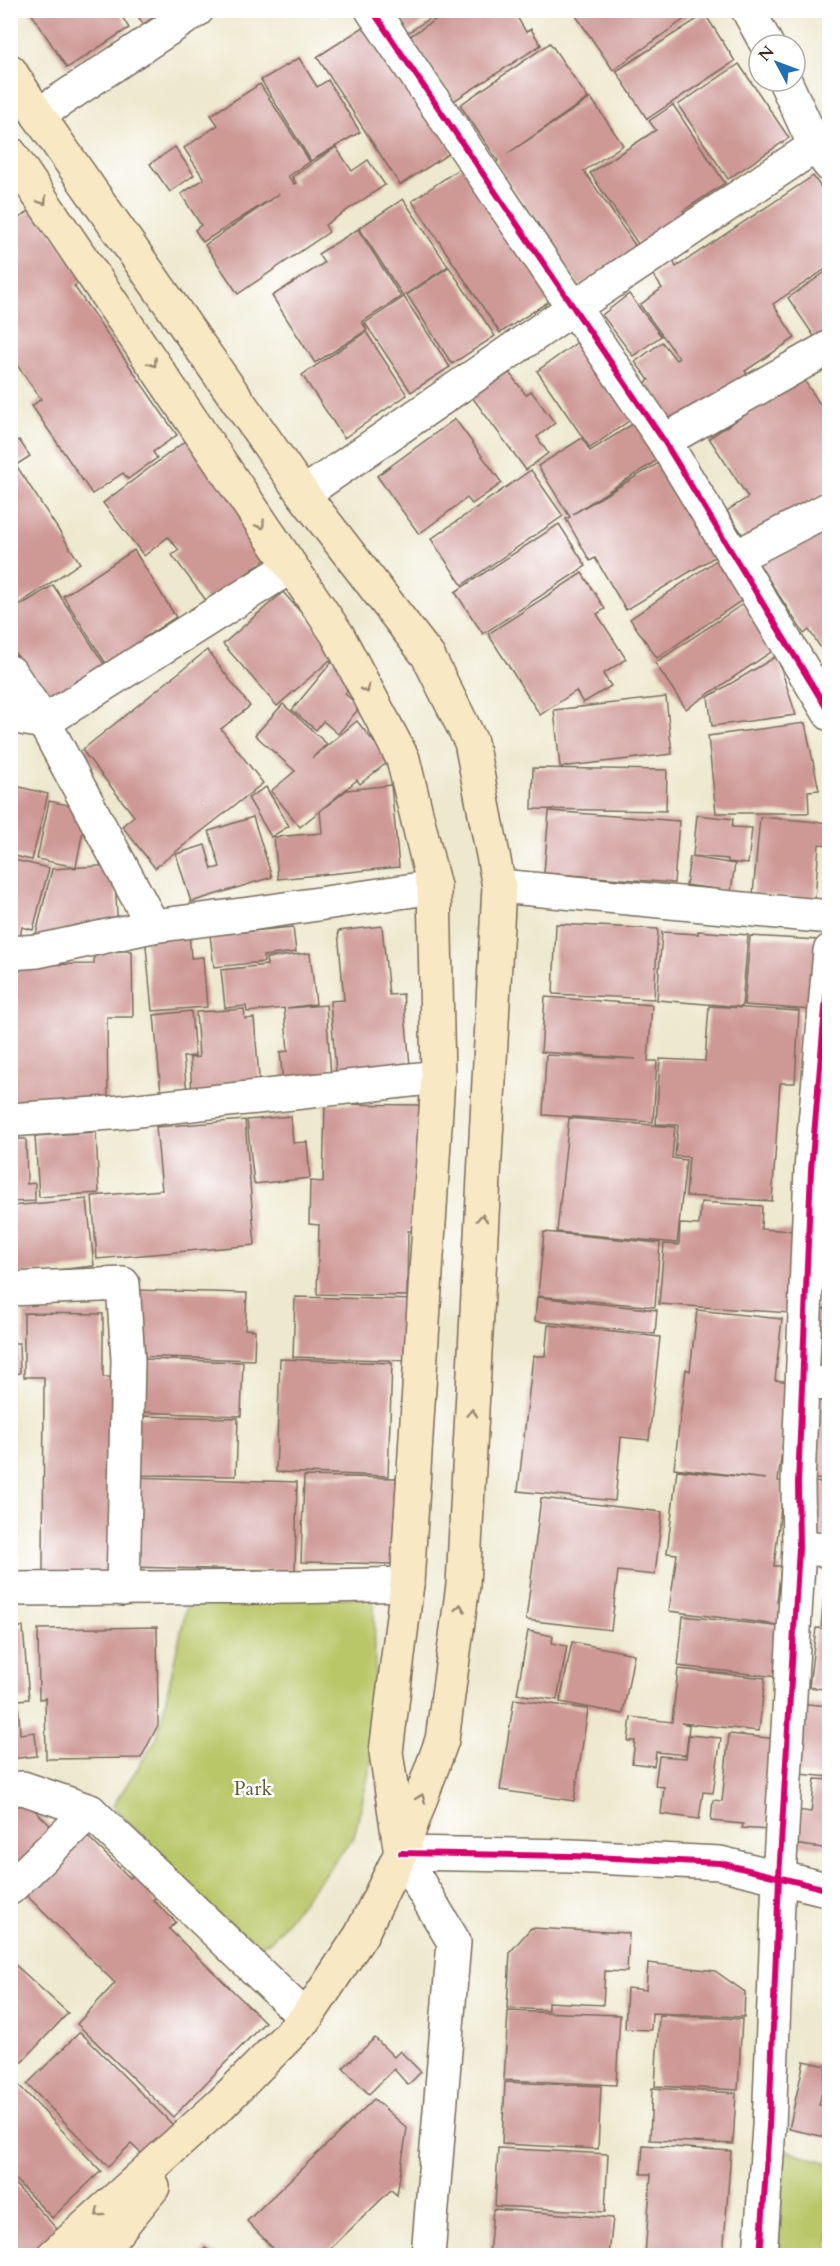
<svg xmlns="http://www.w3.org/2000/svg" width="840" height="2266" font-family="Cardo,serif">
<style>
.green{fill:#bac769;stroke:#7a7844;stroke-width:1.5}
.building{fill:#ce9895}
.lines{fill:none;stroke-linecap:round;stroke-linejoin:round}
.minor-casing{stroke:#796c5c;stroke-width:36}
.tertiary-casing{stroke:#796c5c;stroke-width:36}
.secondary-casing{stroke:#796c5c;stroke-width:36}
.minor{stroke:#fff;stroke-width:33}
.tertiary{stroke:#fff;stroke-width:33}
.secondary{stroke:#f8e8c3;stroke-width:33}
.cycleway-casing{stroke:#fff;stroke-width:10}
.cycleway{stroke:#d6006c;stroke-width:6}
.oneway{stroke:#9a8970}
.labels{text-anchor:middle;dominant-baseline:central;stroke-width:5;stroke-linejoin:round;paint-order:stroke}
.park-label{font-size:20px;fill:#615934;stroke:#fff}
</style>
<rect width="100%" height="100%" fill="#fff"/>
<filter id="ink" filterUnits="userSpaceOnUse"><feTurbulence type="fractalNoise" baseFrequency=".0167" numOctaves="2"/><feDisplacementMap in="SourceGraphic" scale="12" xChannelSelector="R" yChannelSelector="G"/><feConvolveMatrix kernelMatrix="1 2 1 2 8 2 1 2 1" color-interpolation-filters="sRGB"/></filter>
<filter id="wash" filterUnits="userSpaceOnUse"><feTurbulence type="fractalNoise" baseFrequency=".008" numOctaves="4" result="noise"/><feDisplacementMap in="SourceGraphic" scale="24" xChannelSelector="R" yChannelSelector="G"/><feGaussianBlur stdDeviation="1.35" result="paint"/><feColorMatrix in="noise" values="0 0 0 0 0 0 0 0 0 0 0 0 0 0 0 0 0 1.4 0 .05"/><feComposite in="paint" operator="in"/></filter>
<g filter="url(#wash)">
<rect width="100%" height="100%" fill="#ede8ce"/>
<!-- green -->
<g class="green">
<path d="M189 1596 374 1598 376 1743 354 1837 271 1941 249 1948 113 1806 157 1738Z"/>
<path d="M785 2150 829 2163V2255H777Z"/>
</g>
<g id="blocks">
<!-- building -->
<g class="building">
<path d="M29 10H118L129 28 67 68Z"/>
<path d="M134 10H164L143 24Z"/>
<path d="M387 10H442L403 36Z"/>
<path d="M450 10H513L526 32 531 29 541 45 449 104 407 38Z"/>
<path d="M572 10H697L613 70Z"/>
<path d="M705 14 735 61 647 119 616 71Z"/>
<path d="M374 20 453 151 400 185 317 57Z"/>
<path d="M550 43 588 98 507 154 591 98 623 145 584 171 637 248 579 286 496 163 498 161 460 105Z"/>
<path d="M299 58 317 87 328 80 360 132 311 161 261 80Z"/>
<path d="M739 64 789 138 728 179 678 105Z"/>
<path d="M260 84 310 162 288 176 294 184 296 183 292 177 336 147 352 171 368 160 385 185 325 225 329 232 238 294 205 245 279 194 203 242 195 230 201 225 181 194 204 179 184 148 218 125 211 115Z"/>
<path d="M673 105 725 183 683 211 691 222 644 253 590 173 656 130 649 121Z"/>
<path d="M175 147 194 175 170 192 150 164Z"/>
<path d="M466 164 554 298 500 333 412 201Z"/>
<path d="M813 176 830 200V266L773 304 795 338 745 371 752 381 672 428 641 386 649 380 635 362 662 342 676 360 679 358 640 305 662 288 653 275 673 261 676 267Z"/>
<path d="M403 199 448 266 403 296 359 228Z"/>
<path d="M34 208 84 280 74 286 177 435 153 452 157 458 128 479 123 473 92 494 32 406 41 399 10 355V224Z"/>
<path d="M358 229 401 297 362 322 367 330 315 363 272 296 324 263 318 254Z"/>
<path d="M449 267 495 336 452 364 407 295Z"/>
<path d="M830 269V338L820 345 788 298Z"/>
<path d="M629 294 661 336 633 356 602 315Z"/>
<path d="M404 297 450 367 411 392 365 323Z"/>
<path d="M366 332 407 395 344 438 302 375Z"/>
<path d="M585 337 639 414 590 448 537 371Z"/>
<path d="M505 367 526 395 531 391 555 423 537 437 548 453 526 470 469 393Z"/>
<path d="M802 377 822 407 830 402V490L748 543 727 511 748 497 709 438Z"/>
<path d="M455 419 502 483 472 504 467 498 419 534 377 476Z"/>
<path d="M639 420 662 457 573 514 662 461 718 555 626 610 595 558 590 561 566 519 570 517 538 466 582 438 590 451Z"/>
<path d="M10 437 14 443 19 440 30 456 16 465 80 563 10 610Z"/>
<path d="M188 439 274 553 208 603 172 555 179 550 168 537 144 556 103 503Z"/>
<path d="M531 470 563 516 462 585 431 539Z"/>
<path d="M830 516V662L809 630 804 634 758 563Z"/>
<path d="M559 524 586 566 483 634 455 592Z"/>
<path d="M134 550 176 617 144 638 151 648 112 673 63 596Z"/>
<path d="M718 559 745 598 657 658 630 619Z"/>
<path d="M582 573 605 609 597 614 626 659 603 674 611 686 583 703 576 691 540 715 488 634Z"/>
<path d="M53 585 104 664 46 701 10 645V612Z"/>
<path d="M283 592 337 654 277 706 223 644Z"/>
<path d="M746 602 777 648 686 709 655 663Z"/>
<path d="M207 650 250 706 221 729 263 783 155 868 122 826 134 816 82 750Z"/>
<path d="M777 656 796 715 712 726 708 697Z"/>
<path d="M335 658 359 678 345 694 360 707 338 734 323 721 316 730 292 710Z"/>
<path d="M666 697 672 754 560 767 554 710Z"/>
<path d="M283 704 327 744 312 758 357 721 389 761 360 784 357 780 300 827 271 791 295 771 255 735Z"/>
<path d="M805 723 819 790 808 791 809 813H716L708 736Z"/>
<path d="M533 768 667 770 666 811 532 809Z"/>
<path d="M12 785 48 794 32 860 10 855Z"/>
<path d="M391 785 399 867 278 879 274 837 322 833 320 811 347 790Z"/>
<path d="M266 787 289 826 271 837 248 798Z"/>
<path d="M49 801 87 809 76 867 37 859Z"/>
<path d="M549 811 679 821 674 883 544 873Z"/>
<path d="M697 815 733 819 732 827 752 828 748 864 728 862V859L693 856Z"/>
<path d="M253 817 272 877 191 902 176 854 205 845 212 869 220 867 209 831Z"/>
<path d="M760 817 830 823V845L819 844 815 899 753 894Z"/>
<path d="M690 857 735 864 731 891 686 885Z"/>
<path d="M10 859 49 868 33 930 22 927 19 942 10 940Z"/>
<path d="M114 865 118 930 35 938 52 869Z"/>
<path d="M556 924 658 929 654 999 553 994Z"/>
<path d="M382 926 389 995 403 994 410 1065 336 1072 330 1001 344 1000 338 931Z"/>
<path d="M293 927 296 952 263 956 264 962 214 967 210 935Z"/>
<path d="M189 931 191 958 203 957 207 1007 152 1011 145 935Z"/>
<path d="M698 931 748 935 742 1007 657 1000 662 932 698 934Z"/>
<path d="M750 936 818 940 812 1010 744 1005Z"/>
<path d="M94 951H132L133 1017H107L108 1102 10 1103V965L94 964Z"/>
<path d="M310 953 316 1004 287 1008 326 1005 331 1078 283 1082 280 1052 288 1051 284 1008 247 1012 246 1006 225 1008 221 970 267 965 266 958Z"/>
<path d="M545 997 652 1005 648 1061H657L653 1122 543 1115 546 1055 636 1059 541 1052Z"/>
<path d="M709 1006 799 1011 795 1083H780L772 1201 686 1196 689 1157 675 1156 678 1125 656 1124 660 1059 705 1061Z"/>
<path d="M244 1009 245 1019 254 1018 260 1089 192 1094 190 1058 199 1057 196 1012Z"/>
<path d="M191 1011 195 1056 183 1057 187 1091 161 1093 154 1015Z"/>
<path d="M325 1104 419 1105 416 1231H408L407 1296 317 1294 319 1225 309 1224 310 1181 323 1182Z"/>
<path d="M291 1116 293 1143 307 1142 310 1178 254 1184 247 1120Z"/>
<path d="M569 1118 675 1127 672 1158 686 1160 677 1243 557 1232Z"/>
<path d="M245 1120 255 1245 97 1259 92 1196 162 1190 156 1127Z"/>
<path d="M96 1132 99 1193 39 1197 35 1136Z"/>
<path d="M10 1139H26L27 1184 35 1183V1201L10 1202Z"/>
<path d="M828 1189H830V1253H825Z"/>
<path d="M87 1199 94 1266 10 1275V1206Z"/>
<path d="M701 1202 762 1206 761 1229 796 1231 790 1313 659 1304 664 1244 679 1245 680 1224 699 1225Z"/>
<path d="M544 1232 660 1243 655 1307 538 1296Z"/>
<path d="M134 1290 247 1293 245 1329 255 1330 254 1360 132 1356Z"/>
<path d="M295 1297 416 1300 414 1361 293 1357Z"/>
<path d="M537 1297 657 1310 655 1334 535 1321Z"/>
<path d="M814 1308 830 1309V1372L810 1371Z"/>
<path d="M697 1310 782 1319 775 1380 791 1382 778 1481 784 1482 774 1566H781L777 1602 788 1604 786 1626 669 1611 677 1554 667 1553 677 1470 766 1479 674 1468 686 1369 690 1371Z"/>
<path d="M24 1313 103 1314V1377H123L121 1572H43L44 1377H24Z"/>
<path d="M548 1325 660 1337 649 1440 621 1437 615 1501 518 1491 533 1356H545Z"/>
<path d="M10 1343H19L20 1373 10 1374Z"/>
<path d="M141 1359 243 1362 241 1416 139 1412Z"/>
<path d="M280 1359 392 1363 388 1476 276 1472Z"/>
<path d="M816 1393H830V1480L812 1479Z"/>
<path d="M133 1416 238 1418 236 1476 131 1475Z"/>
<path d="M304 1476 396 1478 394 1564 301 1562Z"/>
<path d="M130 1477 297 1482 295 1571 126 1567Z"/>
<path d="M811 1482 830 1483V1537L806 1535Z"/>
<path d="M541 1498 662 1512 655 1575 618 1571 611 1630 526 1620Z"/>
<path d="M827 1561H830V1627L821 1626Z"/>
<path d="M683 1616 784 1627 778 1677 678 1666Z"/>
<path d="M23 1627 29 1699 18 1700 20 1734 35 1732 37 1756 10 1759V1628Z"/>
<path d="M157 1627 158 1725 141 1758 46 1759 45 1698 39 1699 38 1629Z"/>
<path d="M816 1628 830 1629V1690L809 1687Z"/>
<path d="M528 1631 553 1636 552 1643 567 1646 557 1700 517 1694Z"/>
<path d="M572 1642 634 1654 623 1714 560 1702Z"/>
<path d="M678 1669 765 1678 759 1731 681 1723 689 1725 686 1755 656 1752 654 1766 632 1763 635 1741H628L631 1717 672 1722Z"/>
<path d="M514 1699 588 1709 574 1801 500 1790Z"/>
<path d="M795 1703 830 1706V1777L789 1773Z"/>
<path d="M729 1734 778 1739 768 1830 742 1828 743 1824 711 1821 713 1800 722 1801Z"/>
<path d="M689 1735 721 1738 713 1793 703 1792 699 1819 661 1814 664 1787 655 1786 659 1756 686 1758Z"/>
<path d="M815 1779 830 1780V1849L793 1844 797 1810 811 1812Z"/>
<path d="M23 1799 54 1829 10 1874V1800Z"/>
<path d="M84 1833 130 1878 139 1869 162 1891 153 1900 176 1922 169 1929 265 2022 173 2117 77 2024 115 1983 25 1894Z"/>
<path d="M531 1928 629 1933 627 1972 605 1971 603 2005 548 2002V2010L507 2008 510 1952Z"/>
<path d="M10 1960 68 2013 22 2062 10 2052Z"/>
<path d="M648 1963 715 1971 745 1992 744 2017 652 2013 651 2030 625 2029 627 1988 646 1990Z"/>
<path d="M508 2011 620 2015 616 2085 504 2080Z"/>
<path d="M659 2015 742 2019 738 2090 655 2086Z"/>
<path d="M80 2032 173 2125 143 2155 131 2144 108 2166 27 2084Z"/>
<path d="M375 2038 394 2057 400 2051 421 2072 408 2085 394 2069 369 2094 343 2068Z"/>
<path d="M804 2061 827 2066 819 2105 830 2107V2138L789 2129Z"/>
<path d="M10 2076 101 2171 52 2218 10 2174Z"/>
<path d="M505 2082 601 2086 598 2149 502 2144Z"/>
<path d="M652 2088 736 2093 733 2144 650 2140Z"/>
<path d="M374 2099 407 2128 397 2195 391 2190 323 2256H280L247 2221Z"/>
<path d="M643 2145 731 2151 723 2256H645L651 2174H641Z"/>
<path d="M498 2148 608 2154 605 2212 495 2206Z"/>
<path d="M10 2179 58 2230 31 2256H10Z"/>
<path d="M493 2209 613 2218 609 2256H489Z"/>
<path d="M205 2248 219 2256H200Z"/>
</g>
</g>
</g>
<g filter="url(#ink)">
<use href="#blocks" fill-opacity="0" stroke="#796c5c" stroke-width="1.5"/>
<g class="lines">
<!-- minor casing -->
<g class="minor-casing">
<g id="minor">
<path d="M372 10 664 441 830 714"/>
<path d="M748 10 767 45"/>
<path d="M785 81 815 146 830 165"/>
<path d="M38 115 197 10"/>
<path d="M664 441 830 347"/>
<path d="M303 494 573 308 815 146"/>
<path d="M734 558 830 508"/>
<path d="M10 672 44 722 153 926"/>
<path d="M10 716 44 722 290 567"/>
<path d="M499 886 830 917"/>
<path d="M10 953 38 951 153 926 257 913 434 887"/>
<path d="M10 1120 111 1113 438 1077"/>
<path d="M10 1289 123 1284 128 1360 123 1589"/>
<path d="M803 1383 830 1384"/>
<path d="M799 1548 830 1550"/>
<path d="M10 1589 293 1587 407 1584"/>
<path d="M10 1789 23 1788 90 1811 306 2018"/>
<path d="M401 1853 454 1942 428 2256"/>
<path d="M10 1888 90 1811"/>
<path d="M760 2256 769 2126 779 1877 799 1548 798 1483 811 1170 830 951"/>
</g>
</g>
<!-- tertiary casing -->
<g class="tertiary-casing">
<path id="tertiary" d="M401 1853 572 1856 720 1863 830 1890"/>
</g>
<!-- secondary casing -->
<g class="secondary-casing">
<g id="secondary">
<path d="M10 71 38 115 303 494 428 656 471 742 499 886 463 1585 442 1740 401 1853 361 1935 306 2018 221 2104 53 2256"/>
<path d="M10 153 337 634 403 759 434 887 438 1077 407 1584 386 1752 400 1848"/>
<path d="M97 2256 153 2187"/>
</g>
</g>
<!-- minor -->
<use href="#minor" class="minor"/>
<!-- tertiary -->
<use href="#tertiary" class="tertiary"/>
<!-- secondary -->
<use href="#secondary" class="secondary"/>
<!-- cycleway casing -->
<g class="cycleway-casing">
<g id="cycleway">
<path d="M372 10 664 441 830 714"/>
<path d="M401 1853 572 1856 720 1863 830 1890"/>
<path d="M760 2256 769 2126 779 1877 799 1548 798 1483 811 1170 830 951"/>
</g>
</g>
<!-- cycleway -->
<use href="#cycleway" class="cycleway"/>
</g>
<!-- one-way arrows -->
<defs><path id="oneway-chevron" d="M-2-3.5L2.5 0L-2 3.5" fill="none" stroke-width="1.6" stroke-linecap="round" stroke-linejoin="round" transform="scale(1.5)"/></defs>
<g class="oneway">
<use href="#oneway-chevron" transform="translate(43 201) rotate(56)"/>
<use href="#oneway-chevron" transform="translate(153 363) rotate(56)"/>
<use href="#oneway-chevron" transform="translate(261 525) rotate(56)"/>
<use href="#oneway-chevron" transform="translate(366 689) rotate(62)"/>
<use href="#oneway-chevron" transform="translate(482 1218) rotate(-87)"/>
<use href="#oneway-chevron" transform="translate(472 1413) rotate(-87)"/>
<use href="#oneway-chevron" transform="translate(460 1608) rotate(-82)"/>
<use href="#oneway-chevron" transform="translate(421 1798) rotate(-70)"/>
<use href="#oneway-chevron" transform="translate(99 2213) rotate(138)"/>
</g>
</g>
<g class="labels">
<!-- park labels -->
<g class="park-label">
<text x="253" y="1788">Park</text>
</g>
</g>
<!-- margin -->
<rect width="840" height="2266" fill="none" stroke="#fff" stroke-width="36"/>
<!-- north arrow -->
<g transform="translate(777 63) rotate(311)"><circle r="28" fill="#ffffff" stroke="#b1aaa5" stroke-width="1.5"/>
<path d="M0-4.5L10 22L0 15L-10 22Z" fill="#1f6fb2"/>
<text y="-9" font-size="16" font-weight="bold" text-anchor="middle" fill="#3b2a1e">N</text>
</g>
</svg>
